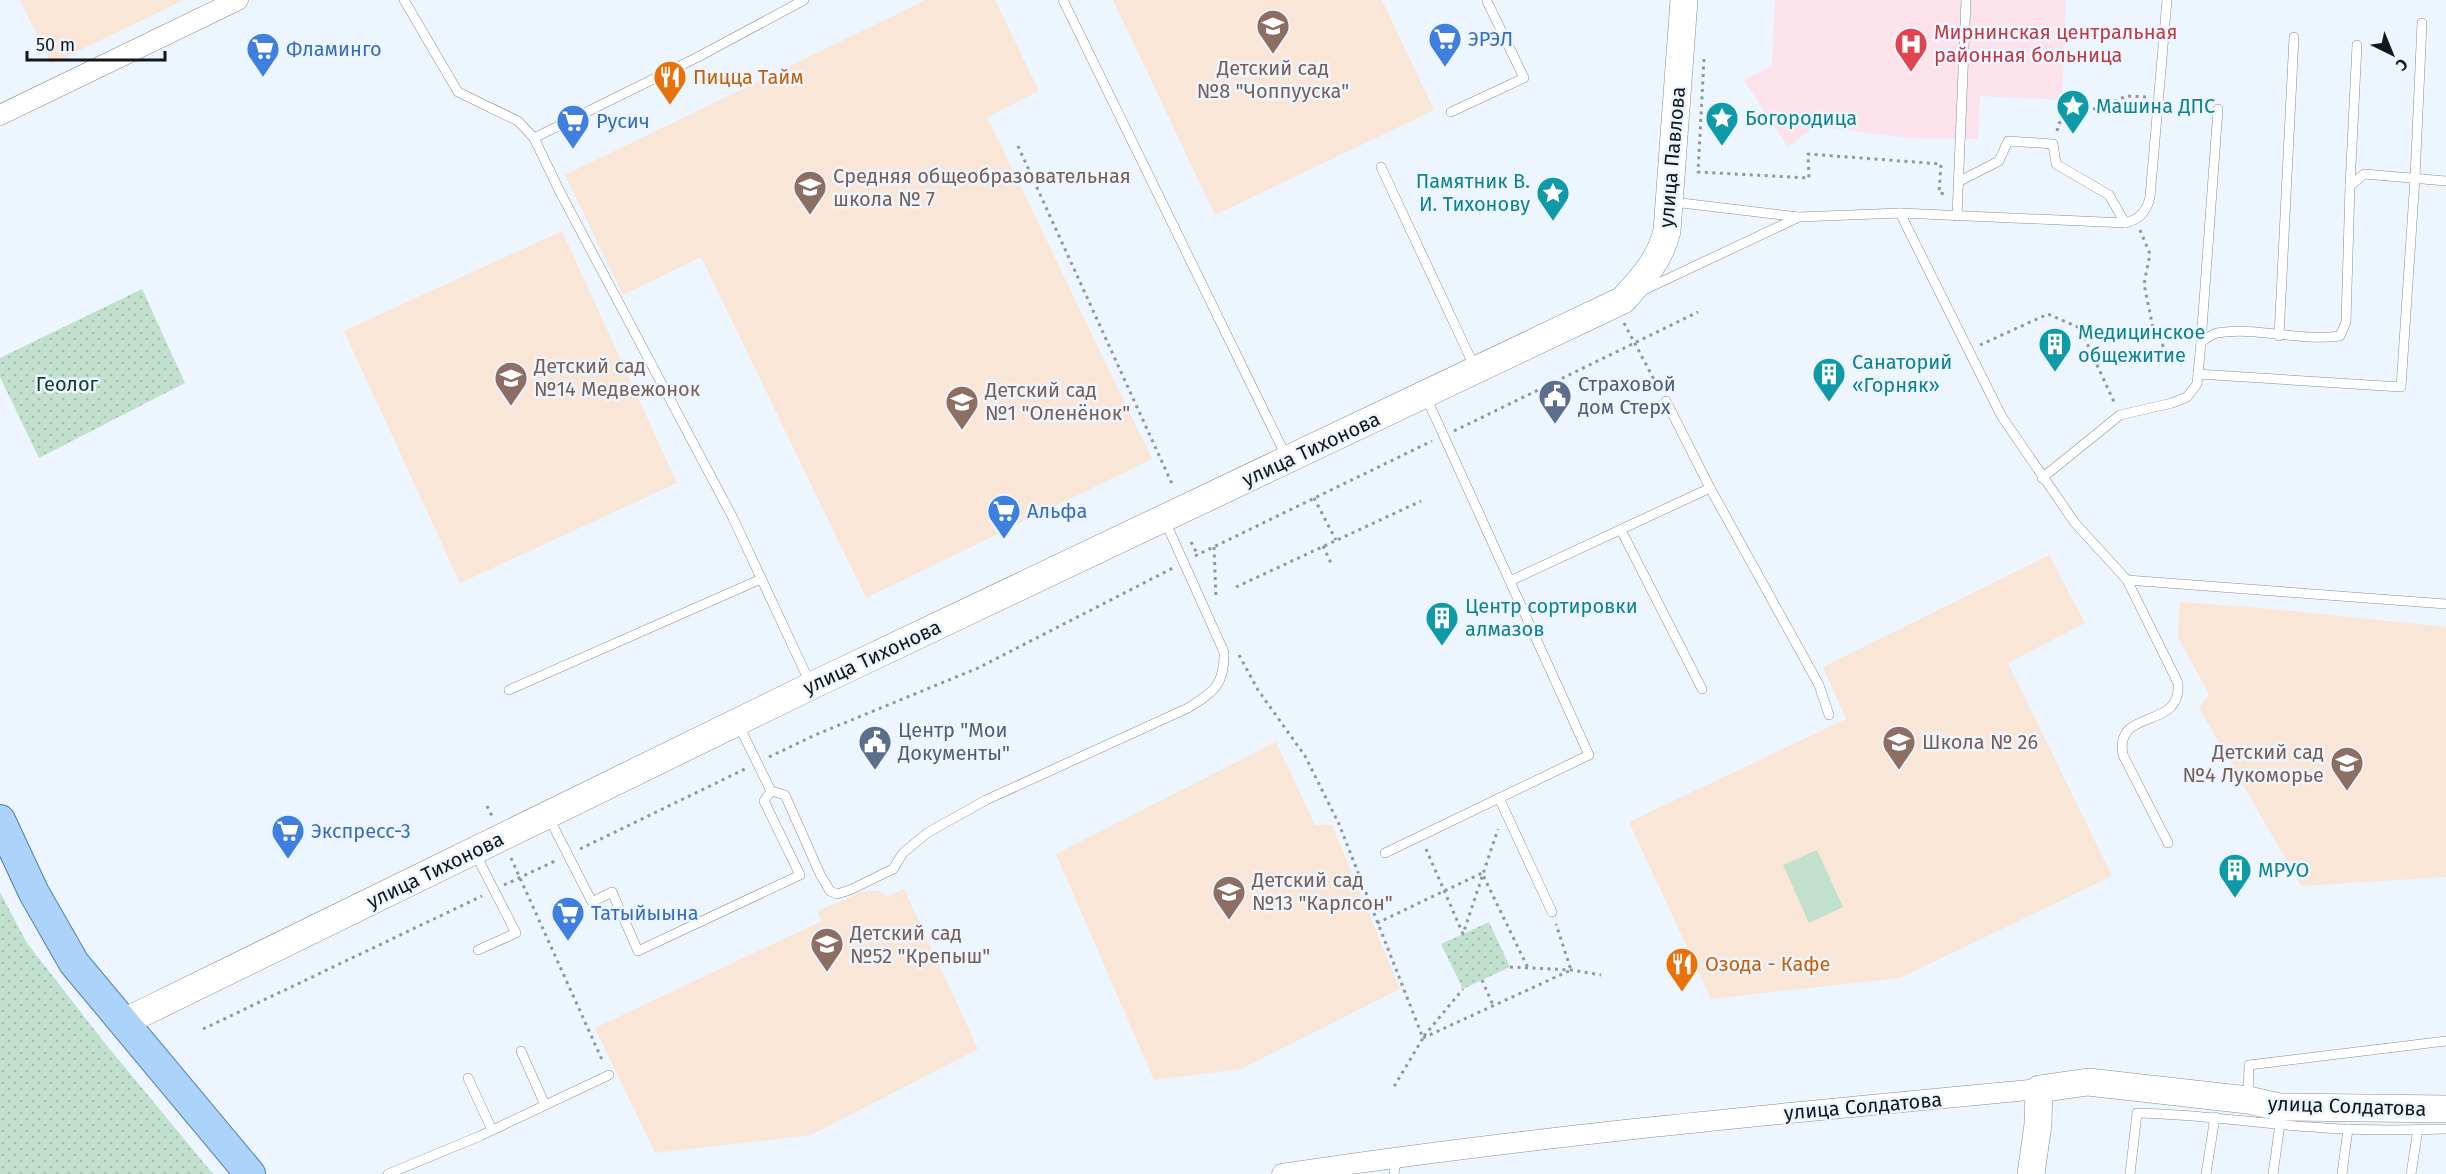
<svg xmlns="http://www.w3.org/2000/svg" width="2446" height="1174" font-family="'Fira Sans',sans-serif">
<style>
.education{fill:#fae6d7}
.medical{fill:#fce2ea}
.grass{fill:#c2e0ce}
.park{fill:url(#park-dots)}
.lines{fill:none;stroke-linecap:round;stroke-linejoin:round}
.lane-casing{stroke:#868e96;stroke-width:10}
.street-casing{stroke:#868e96;stroke-width:21}
.secondary-casing{stroke:#868e96;stroke-width:28}
.primary-casing{stroke:#527eaa;stroke-width:32}
.path{stroke:#91979e;stroke-width:3;stroke-dasharray:3 4.5;stroke-linecap:butt}
.lane{stroke:#fff;stroke-width:9}
.street{stroke:#fff;stroke-width:20}
.secondary{stroke:#fff;stroke-width:27}
.primary{stroke:#acd3fa;stroke-width:30}
.labels{text-anchor:middle;dominant-baseline:central;stroke-width:5;stroke-linejoin:round;paint-order:stroke}
.health-label{font-size:20px;fill:#be3a42;stroke:#edf5ff;text-anchor:start}
.shop-label{font-size:20px;fill:#366cbe;stroke:#edf5ff;text-anchor:start}
.education-label{font-size:20px;fill:#785e54;stroke:#edf5ff;text-anchor:start}
.food-label{font-size:20px;fill:#c56008;stroke:#edf5ff;text-anchor:start}
.culture-label{font-size:20px;fill:#0d838f;stroke:#edf5ff;text-anchor:start}
.street-label{font-size:20px;fill:#14171a;stroke:#edf5ff}
.park-label{font-size:20px;fill:#0c4029;stroke:#edf5ff}
.service-label{font-size:20px;fill:#4e5e75;stroke:#edf5ff;text-anchor:start}
</style>
<defs>
<pattern id="park-dots" width="8" height="8" patternUnits="userSpaceOnUse" patternTransform="scale(1.5)"><rect width="8" height="8" fill="#c2e0ce"/><path d="M2 2h.1M6 6h.1" fill="none" stroke="#a6bfb0" stroke-width="1.8" stroke-linecap="round"/></pattern>
</defs>
<rect width="100%" height="100%" fill="#edf5ff"/>
<!-- education -->
<g class="education">
<path d="M20 0H184L51 64Z"/>
<path d="M926 0H995L1039 91 987 117 1152 459 866 598 701 257 623 295 565 175Z"/>
<path d="M1113 0H1382L1434 110 1215 215Z"/>
<path d="M562 231 677 483 460 583 344 331Z"/>
<path d="M2049 555 2085 623 2008 663 2112 876 1900 978 1711 999 1629 822 1846 719 1823 667Z"/>
<path d="M2180 602 2261 608 2446 627V877L2301 886 2199 708 2209 694 2178 637Z"/>
<path d="M1276 742 1315 825H1332L1400 989 1241 1069 1154 1080 1056 854Z"/>
<path d="M904 889 978 1049 811 1135 655 1153 595 1028 822 921 817 911 865 891H879L887 897Z"/>
</g>
<!-- medical -->
<path class="medical" d="M1775 0H2066L2062 100 1980 96 1978 139 1908 138 1815 126 1788 147 1744 80 1772 66Z"/>
<!-- grass -->
<path class="grass" d="M1817 850 1843 907 1809 923 1783 865Z"/>
<!-- park -->
<g class="park">
<path d="M142 289 185 383 39 458 0 377V358Z"/>
<path d="M0 892 27 943 104 1042 213 1174H0Z"/>
<path d="M1489 922 1510 967 1463 989 1441 944Z"/>
</g>
<g class="lines">
<!-- lane casing -->
<g class="lane-casing">
<g id="lane">
<path d="M404 0 458 92 518 121 534 138 560 192 733 518 810 683"/>
<path d="M1063 0 1286 456"/>
<path d="M1451 112 1524 78 1487 1"/>
<path d="M534 138 698 57 804 0"/>
<path d="M1381 167 1475 368"/>
<path d="M1958 182 1999 161 2008 141 2053 144 2056 164 2109 195 2125 223"/>
<path d="M2350 186 2357 45"/>
<path d="M1673 202 1799 217 1900 213 2002 417 2075 523 2127 580 2446 604"/>
<path d="M1900 213 2125 223C2139 220 2147 211 2150 197L2167 0"/>
<path d="M1957 216 1966 0"/>
<path d="M1644 290 1799 217"/>
<path d="M2279 336 2294 37"/>
<path d="M2201 342 2218 109"/>
<path d="M2198 374 2401 387 2415 178 2422 23"/>
<path d="M1666 401 1710 488 1819 685 1829 715"/>
<path d="M2042 478 2120 415 2172 403 2187 397 2197 384 2201 342C2206 339 2211 335 2217 333 2256 326 2299 342 2340 336L2346 322 2350 186 2364 174 2446 181"/>
<path d="M1621 530 1702 689"/>
<path d="M2127 580 2178 683C2182 732 2114 706 2123 755L2168 843"/>
<path d="M1510 581 1710 488"/>
<path d="M509 690 761 579"/>
<path d="M738 724 771 791 785 795 820 874 830 891 837 894 850 890 893 869 903 853 927 833 986 800 1188 708C1214 692 1225 684 1224 652L1165 521"/>
<path d="M1499 798 1552 912"/>
<path d="M548 816 592 902 612 892 638 951 800 875 764 801 771 791"/>
<path d="M475 853 516 933 478 950"/>
<path d="M1385 853 1589 755 1426 397"/>
<path d="M521 1051 545 1105"/>
<path d="M468 1078 492 1130"/>
<path d="M2248 1098 2249 1065 2446 1041"/>
<path d="M388 1174 480 1136 609 1075"/>
<path d="M1394 1174 1397 1156"/>
<path d="M2130 1174 2137 1113C2196 1114 2253 1123 2312 1127 2357 1131 2401 1130 2446 1129"/>
<path d="M2206 1174 2215 1117"/>
<path d="M2273 1174 2280 1124"/>
<path d="M2342 1174 2348 1129"/>
<path d="M2411 1174 2418 1129"/>
</g>
</g>
<!-- street casing -->
<g class="street-casing">
<g id="street">
<path d="M0 115 238 0"/>
<path d="M1282 1174C1533 1136 1786 1113 2039 1089"/>
</g>
</g>
<!-- secondary casing -->
<g class="secondary-casing">
<g id="secondary">
<path d="M124 1022 811 686 1623 300C1643 278 1660 260 1667 231L1684 0"/>
<path d="M2031 1174 2038 1124 2039 1089 2088 1082 2248 1100 2279 1107 2446 1109"/>
</g>
</g>
<!-- primary casing -->
<g class="primary-casing">
<path id="primary" d="M0 820 34 893 74 963 250 1174"/>
</g>
<!-- path -->
<g class="path">
<path d="M1704 59 1698 172 1809 178 1808 154 1941 164 1939 193 1946 194"/>
<path d="M2057 131 2059 123 2127 96 2146 97"/>
<path d="M1018 146 1173 486"/>
<path d="M2140 230 2150 254 2144 284 2153 328 2166 351 2187 355"/>
<path d="M1624 323 1659 389"/>
<path d="M1980 345 2048 314 2080 328 2114 402"/>
<path d="M1454 431 1698 312"/>
<path d="M1314 498 1336 540"/>
<path d="M1191 542 1198 555"/>
<path d="M1323 546 1332 565"/>
<path d="M1214 547 1216 597"/>
<path d="M1195 556 1432 441"/>
<path d="M1236 587 1421 501"/>
<path d="M1239 655 1258 690 1305 756 1339 824 1423 1038 1392 1090"/>
<path d="M769 757 815 735 978 668 1173 568"/>
<path d="M487 806 492 816"/>
<path d="M580 849 745 769"/>
<path d="M1426 849 1463 934 1498 829"/>
<path d="M511 858 603 1062"/>
<path d="M504 885 555 861"/>
<path d="M1377 923 1482 873 1528 968"/>
<path d="M1510 967 1571 970 1601 975"/>
<path d="M1482 980 1493 1005"/>
<path d="M203 1029 482 896"/>
<path d="M1424 1036 1463 989"/>
<path d="M1423 1038 1571 970 1556 924"/>
</g>
<!-- lane -->
<use href="#lane" class="lane"/>
<!-- street -->
<use href="#street" class="street"/>
<!-- secondary -->
<use href="#secondary" class="secondary"/>
<!-- primary -->
<use href="#primary" class="primary"/>
</g>
<!-- icons -->
<defs>
<g id="school-pin" transform="scale(1.725)"><path d="M0 17L-7.5 6A9.5 9.5 0 1 1 7.5 6Z" fill="#8d6e63" stroke="#edf5ff"/><path d="M0-5L7-2L0 1L-7-2ZM-4 1L0 2.5L4 1V4Q0 6-4 4Z" fill="#fff"/></g>
<g id="supermarket-pin" transform="scale(1.725)"><path d="M0 17L-7.5 6A9.5 9.5 0 1 1 7.5 6Z" fill="#3f7fe0" stroke="#edf5ff"/><path d="M-6-5.5h2.5l.6 2H6L4.5 2H-2.5L-4.4-4H-6ZM-1.5 3.2a1.3 1.3 0 1 0 .1 0ZM3 3.2a1.3 1.3 0 1 0 .1 0Z" fill="#fff"/></g>
<g id="hospital-pin" transform="scale(1.725)"><path d="M0 17L-7.5 6A9.5 9.5 0 1 1 7.5 6Z" fill="#e0444e" stroke="#edf5ff"/><path d="M-5-5h3v3.5h4V-5h3V5h-3V1.5h-4V5h-3Z" fill="#fff"/></g>
<g id="restaurant-pin" transform="scale(1.725)"><path d="M0 17L-7.5 6A9.5 9.5 0 1 1 7.5 6Z" fill="#e8710a" stroke="#edf5ff"/><path d="M-5-6h1v4h1v-4h1v4h1v-4h1v5L-1.5 .5V6h-2V.5L-5-1ZM5-6V6H3V1.5H1.5Q1.5-4 5-6Z" fill="#fff"/></g>
<g id="sight-pin" transform="scale(1.725)"><path d="M0 17L-7.5 6A9.5 9.5 0 1 1 7.5 6Z" fill="#0f9aa8" stroke="#edf5ff"/><path d="M0-6L1.8-2.2L6-1.7L2.9 1.2L3.7 5.4L0 3.3L-3.7 5.4L-2.9 1.2L-6-1.7L-1.8-2.2Z" fill="#fff"/></g>
<g id="building-pin" transform="scale(1.725)"><path d="M0 17L-7.5 6A9.5 9.5 0 1 1 7.5 6Z" fill="#0f9aa8" stroke="#edf5ff"/><path d="M-4-6H4V6H1V3H-1V6H-4ZM-2.5-4.3h1.7v1.8h-1.7ZM.8-4.3h1.7v1.8H.8ZM-2.5-1h1.7V.8h-1.7ZM.8-1h1.7V.8H.8Z" fill="#fff"/></g>
<g id="civic-pin" transform="scale(1.725)"><path d="M0 17L-7.5 6A9.5 9.5 0 1 1 7.5 6Z" fill="#5c6f8a" stroke="#edf5ff"/><path d="M-.6-6.5H3V-4.5H.6V-3L4-1V1h2V6H-6V1h2V-1L-.6-3ZM-1.2 2.5V6h2.4V2.5Z" fill="#fff"/></g>
</defs>
<g fill-rule="evenodd">
<use href="#school-pin" x="1273" y="26"/>
<use href="#supermarket-pin" x="1445" y="39"/>
<use href="#hospital-pin" x="1911" y="44"/>
<use href="#supermarket-pin" x="263" y="49"/>
<use href="#restaurant-pin" x="670" y="77"/>
<use href="#sight-pin" x="2073" y="106"/>
<use href="#sight-pin" x="1722" y="118"/>
<use href="#supermarket-pin" x="573" y="121"/>
<use href="#school-pin" x="810" y="187"/>
<use href="#sight-pin" x="1553" y="193"/>
<use href="#building-pin" x="2055" y="344"/>
<use href="#building-pin" x="1829" y="374"/>
<use href="#school-pin" x="511" y="378"/>
<use href="#civic-pin" x="1555" y="396"/>
<use href="#school-pin" x="962" y="402"/>
<use href="#supermarket-pin" x="1004" y="511"/>
<use href="#building-pin" x="1442" y="618"/>
<use href="#civic-pin" x="875" y="742"/>
<use href="#school-pin" x="1899" y="742"/>
<use href="#school-pin" x="2347" y="763"/>
<use href="#supermarket-pin" x="288" y="831"/>
<use href="#building-pin" x="2235" y="870"/>
<use href="#school-pin" x="1229" y="892"/>
<use href="#supermarket-pin" x="568" y="913"/>
<use href="#school-pin" x="827" y="944"/>
<use href="#restaurant-pin" x="1682" y="964"/>
</g>
<g class="labels">
<!-- health labels -->
<g class="health-label">
<text x="1934" y="32">Мирнинская центральная<tspan x="1934" dy="23">районная больница</tspan></text>
</g>
<!-- shop labels -->
<g class="shop-label">
<text x="1468" y="39">ЭРЭЛ</text>
<text x="286" y="49">Фламинго</text>
<text x="596" y="121">Русич</text>
<text x="1027" y="511">Альфа</text>
<text x="311" y="831">Экспресс-3</text>
<text x="591" y="913">Татыйыына</text>
</g>
<!-- education labels -->
<g class="education-label">
<text x="1273" y="68" text-anchor="middle">Детский сад<tspan x="1273" dy="23">№8 "Чоппууска"</tspan></text>
<text x="833" y="176">Cредняя общеобразовательная<tspan x="833" dy="23">школа № 7</tspan></text>
<text x="534" y="366">Детский сад<tspan x="534" dy="23">№14 Медвежонок</tspan></text>
<text x="985" y="390">Детский сад<tspan x="985" dy="23">№1 "Оленёнок"</tspan></text>
<text x="1922" y="742">Школа № 26</text>
<text x="2324" y="752" text-anchor="end">Детский сад<tspan x="2324" dy="23">№4 Лукоморье</tspan></text>
<text x="1252" y="880">Детский сад<tspan x="1252" dy="23">№13 "Карлсон"</tspan></text>
<text x="850" y="933">Детский сад<tspan x="850" dy="23">№52 "Крепыш"</tspan></text>
</g>
<!-- food labels -->
<g class="food-label">
<text x="693" y="77">Пицца Тайм</text>
<text x="1705" y="964">Озода - Кафе</text>
</g>
<!-- culture labels -->
<g class="culture-label">
<text x="2096" y="106">Машина ДПС</text>
<text x="1745" y="118">Богородица</text>
<text x="1530" y="181" text-anchor="end">Памятник В.<tspan x="1530" dy="23">И. Тихонову</tspan></text>
<text x="2078" y="332">Медицинское<tspan x="2078" dy="23">общежитие</tspan></text>
<text x="1852" y="362">Санаторий<tspan x="1852" dy="23">«Горняк»</tspan></text>
<text x="1465" y="606">Центр сортировки<tspan x="1465" dy="23">алмазов</tspan></text>
<text x="2258" y="870">МРУО</text>
</g>
<!-- street labels -->
<g class="street-label">
<text transform="translate(1672 157) rotate(-85)">улица Павлова</text>
<text transform="translate(1311 449) rotate(-25)">улица Тихонова</text>
<text transform="translate(872 657) rotate(-25)">улица Тихонова</text>
<text transform="translate(435 870) rotate(-26)">улица Тихонова</text>
<text transform="translate(1863 1106) rotate(-5)">улица Солдатова</text>
<text transform="translate(2347 1106) rotate(2)">улица Солдатова</text>
</g>
<!-- park labels -->
<g class="park-label">
<text x="67" y="384">Геолог</text>
</g>
<!-- service labels -->
<g class="service-label">
<text x="1578" y="384">Страховой<tspan x="1578" dy="23">дом Стерх</tspan></text>
<text x="898" y="730">Центр "Мои<tspan x="898" dy="23">Документы"</tspan></text>
</g>
</g>
<!-- north arrow -->
<g transform="translate(2392 54) rotate(137)" stroke="#edf5ff" stroke-width="4.5" paint-order="stroke">
<path d="M0-4.5L10 22L0 15L-10 22Z" fill="#14171a"/>
<text y="-9" font-size="16" font-weight="bold" text-anchor="middle" fill="#14171a">С</text>
</g>
<!-- scale -->
<path d="M27 51v9h138v-9" fill="none" stroke="#14171a" stroke-width="3"/>
<text x="36" y="51" font-size="18" fill="#14171a" stroke="#edf5ff" stroke-width="4.5" paint-order="stroke">50 m</text>
</svg>
